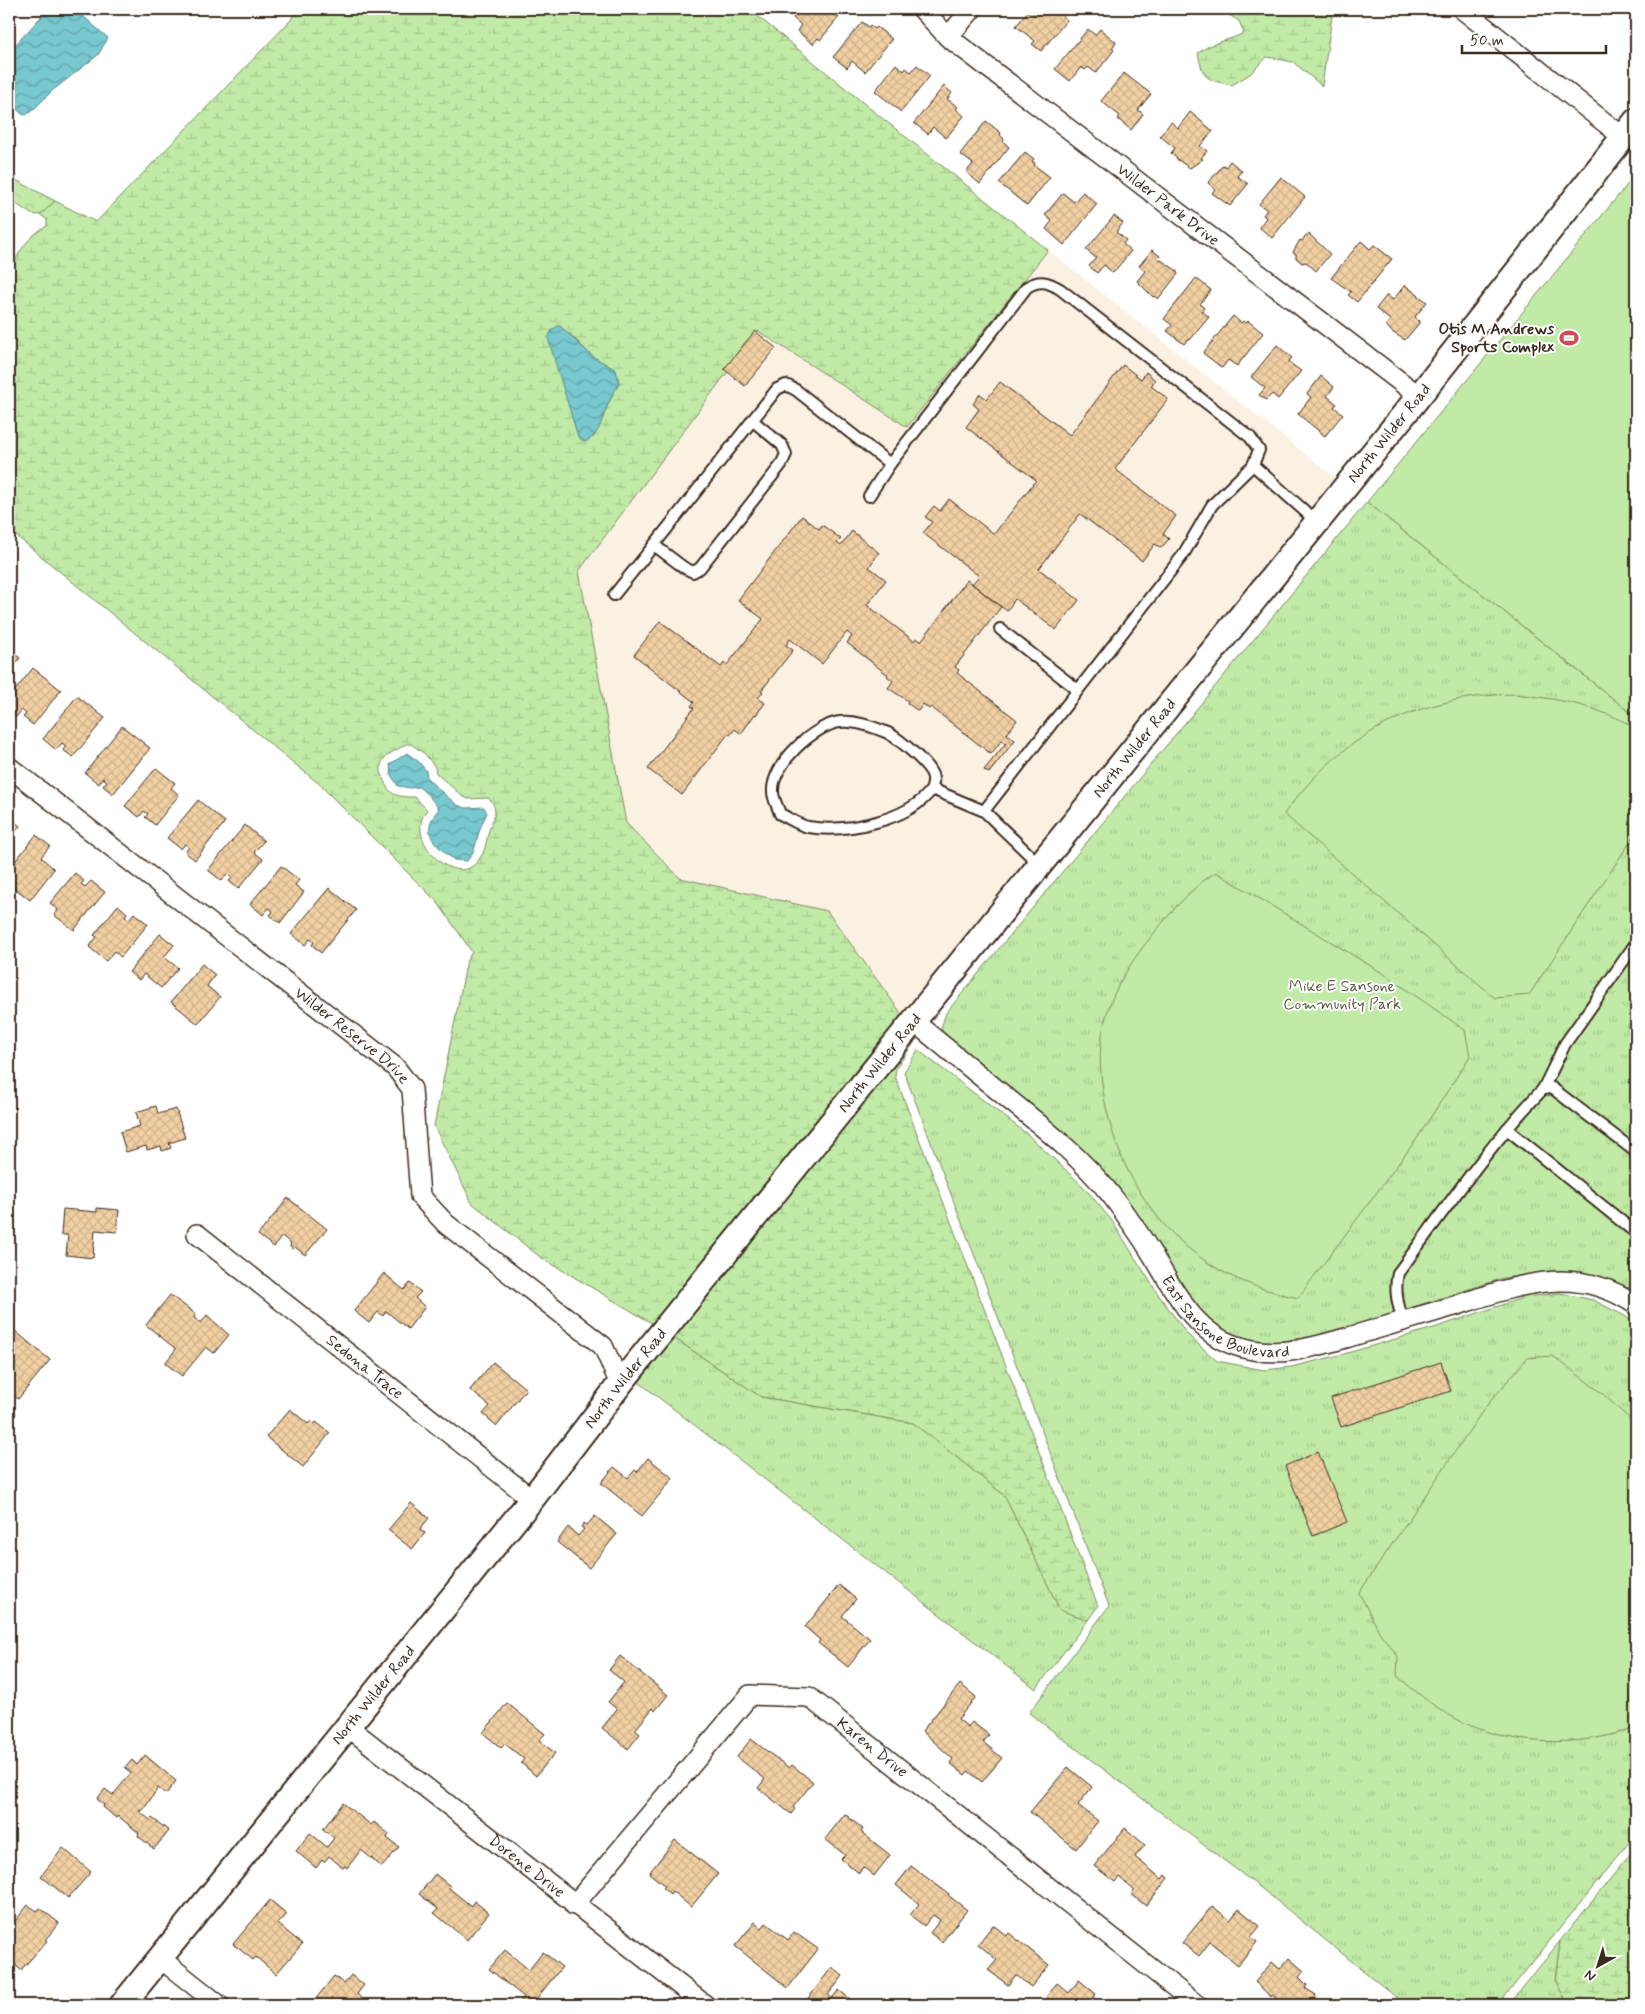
<svg xmlns="http://www.w3.org/2000/svg" width="1645" height="2014" font-family="Mynerve,sans-serif">
<style>
.built{fill:#fbf1e3}
.forest{fill:url(#forest-crowns);stroke:#7e8a62}
.wetland{fill:url(#wetland-marsh);stroke:#7e8a62;fill-rule:evenodd}
.park{fill:url(#park-tufts);stroke:#7e8a62}
.garden{fill:#c0eaa6;stroke:#7e8a62}
.water{fill:url(#water-waves);stroke:#5f8988}
.building{fill:url(#building-cross-hatch);stroke:#3b2a1e}
.lines{fill:none;stroke-linecap:round;stroke-linejoin:round}
.service-casing{stroke:#3b2a1e;stroke-width:14}
.minor-casing{stroke:#3b2a1e;stroke-width:22}
.tertiary-casing{stroke:#3b2a1e;stroke-width:28}
.service{stroke:#fff;stroke-width:10}
.minor{stroke:#fff;stroke-width:19}
.tertiary{stroke:#fff;stroke-width:24}
.labels{text-anchor:middle;dominant-baseline:central;stroke-width:4;stroke-linejoin:round;paint-order:stroke}
.street-label{font-size:16px;fill:#3b2a1e;stroke:#fff}
.poi-label{font-size:16px;font-weight:bold;fill:#3b2a1e;stroke:#fff;text-anchor:end}
.park-label{font-size:16px;fill:#5c5a40;stroke:#fff}
</style>
<defs>
<pattern id="forest-crowns" width="20" height="18" patternUnits="userSpaceOnUse" patternTransform="scale(1.25)"><rect width="20" height="18" fill="#c0eaa6"/><path d="M2 6a3 3 0 1 1 6 0M12 15a3 3 0 1 1 6 0" fill="none" stroke="#a6c98e"/></pattern>
<pattern id="wetland-marsh" width="20" height="14" patternUnits="userSpaceOnUse" patternTransform="scale(1.25)"><rect width="20" height="14" fill="#c0eaa6"/><path d="M1 5h8M5 5V1M11 12h8M15 12V8" fill="none" stroke="#a6c98e"/></pattern>
<pattern id="park-tufts" width="24" height="20" patternUnits="userSpaceOnUse" patternTransform="scale(1.25)"><rect width="24" height="20" fill="#c0eaa6"/><path d="M3 7l-1-3M5 7V3M7 7l1-3M15 17l-1-3M17 17v-4M19 17l1-3" fill="none" stroke="#a6c98e"/></pattern>
<pattern id="water-waves" width="16" height="10" patternUnits="userSpaceOnUse" patternTransform="scale(1.25)"><rect width="16" height="10" fill="#77c8cf"/><path d="M0 5q4-4 8 0t8 0" fill="none" stroke="#63a3a7"/></pattern>
<pattern id="building-cross-hatch" width="8" height="8" patternUnits="userSpaceOnUse" patternTransform="scale(1.25)"><rect width="8" height="8" fill="#f2d0a3"/><path d="M0 0l8 8M0 8l8-8" fill="none" stroke="#d0b38c"/></pattern>
</defs>
<rect width="100%" height="100%" fill="#fff"/>
<filter id="ink" filterUnits="userSpaceOnUse"><feTurbulence type="fractalNoise" baseFrequency=".02" numOctaves="2"/><feDisplacementMap in="SourceGraphic" scale="10" xChannelSelector="R" yChannelSelector="G"/><feConvolveMatrix kernelMatrix="1 2 1 2 8 2 1 2 1" color-interpolation-filters="sRGB"/></filter>
<g filter="url(#ink)">
<!-- built -->
<path class="built" d="M1048 250 1338 480 904 1017 827 911 680 878 626 823 579 571 758 331 907 427Z"/>
<!-- forest -->
<path class="forest" d="M9 178 14 179 55 201 40 215 31 214 9 199Z"/>
<!-- wetland -->
<g class="wetland">
<path d="M296 9H749L872 110 1048 250 907 427 758 331 579 571 626 823 680 878 827 911 904 1017 655 1325 540 1257 472 1203 434 1126 467 960 472 952 438 903 318 783 9 530V272C18 254 28 235 47 226V219L40 215 55 201 96 222 291 20ZM569 333 592 356 616 370 619 384C607 401 604 420 593 438ZM406 744H411L425 754 435 767 436 773 462 796 468 799 488 798C498 806 495 815 491 825 486 836 487 849 480 858 458 894 402 839 427 810L415 797C408 797 398 797 392 793 385 787 377 769 383 760 387 754 399 749 406 744Z"/>
<path d="M1219 9H1333L1322 86 1293 62 1267 57 1250 74 1232 85C1206 80 1203 79 1198 53 1214 41 1226 42 1244 33L1239 21Z"/>
<path d="M912 1037 914 1043 896 1068 895 1076 1098 1606 1088 1620 1060 1611 1004 1495 913 1423 761 1397 671 1336Z"/>
<path d="M1636 1847V2005H1568L1555 1980 1560 1941Z"/>
</g>
<!-- park -->
<g class="park">
<path d="M1367 502 1636 717V1294L1629 1289 1598 1278 1556 1271 1503 1278 1364 1323 1314 1337 1267 1343 1248 1341 1219 1328 1196 1307 1179 1284 1161 1250 1136 1212 1108 1176 1063 1133 946 1037 941 1028 946 1013Z"/>
<path d="M918 1050 1027 1134 1085 1188 1112 1221 1160 1297 1188 1335 1217 1361 1264 1370 1291 1367 1344 1354 1437 1327 1525 1297 1560 1293 1593 1300 1625 1316 1636 1325V1834L1498 2005H1406L1262 1889 1029 1713 1109 1606 904 1072Z"/>
<path d="M671 1336 761 1397 913 1423 1004 1495 1060 1610 1088 1620 1036 1689 636 1380Z"/>
<path d="M1560 1941 1555 1980 1568 2005H1509Z"/>
</g>
<!-- garden -->
<g class="garden">
<path d="M1636 174V717L1367 502Z"/>
<path d="M1513 694C1556 698 1598 706 1636 728V833L1529 995 1495 998 1284 814C1342 734 1415 697 1513 694Z"/>
<path d="M1216 872 1384 974 1465 1030 1470 1056 1416 1140 1298 1298C1276 1293 1254 1287 1233 1277 1166 1245 1121 1179 1106 1107 1100 1077 1097 1048 1106 1017 1114 986 1134 958 1154 933 1173 910 1191 888 1216 872Z"/>
<path d="M1636 1014V1035L1627 1027Z"/>
<path d="M1553 1356 1603 1394 1636 1425V1728C1576 1748 1506 1748 1449 1715 1430 1704 1414 1690 1397 1676L1398 1656 1380 1633 1359 1593 1484 1409 1527 1358Z"/>
</g>
<!-- water -->
<g class="water">
<path d="M48 9H75L108 38 98 55 52 91 33 110 26 115 22 114 9 102V52Z"/>
<path d="M559 325 592 356 616 370 619 384C614 392 609 400 606 409 601 423 599 435 585 442L578 437 548 338 552 330Z"/>
<path d="M407 753 419 762 426 771 427 778 435 786 457 805 466 808 484 807 487 813C484 819 481 825 479 832 475 845 476 850 467 861L454 860C434 844 419 832 439 809L429 796 419 787 410 788 398 786 391 775 390 764Z"/>
</g>
<!-- building -->
<g class="building">
<path d="M801 9H832L831 10 839 17 820 40 818 38 813 44 797 31 801 25 793 18Z"/>
<path d="M1030 9H1060L1058 12 1067 20 1041 51 1032 44 1035 41 1016 26Z"/>
<path d="M862 22 869 27 870 25 875 29 877 27 892 39 865 72 852 61 847 68 833 57Z"/>
<path d="M1088 29 1095 35 1100 29 1116 42 1112 48 1114 50 1096 73 1088 67 1085 70 1081 67 1070 81 1055 69Z"/>
<path d="M896 64 904 71 906 68 911 72 917 65 930 76 901 112 875 91Z"/>
<path d="M1124 73 1151 94 1138 110 1143 114 1131 130 1118 119 1120 116 1101 101Z"/>
<path d="M944 86 952 93 947 99 958 107 956 109 964 116 946 138 933 127 928 134 914 123Z"/>
<path d="M1190 112 1213 131 1200 146 1207 151 1201 158 1203 159 1190 168 1178 160 1171 153 1175 148 1160 136 1171 122 1178 128Z"/>
<path d="M986 121 1001 133 1000 135 1004 139 1003 141 1009 147 980 184 966 172 973 164 960 154Z"/>
<path d="M1025 152 1034 159 1032 161 1035 163 1034 165 1050 177 1027 206 999 183Z"/>
<path d="M1230 161 1242 171 1237 176 1248 184 1230 206 1212 193 1215 189 1208 183 1223 165 1226 167Z"/>
<path d="M1281 177 1305 197 1272 238 1259 227 1266 218 1263 215 1267 210 1259 204Z"/>
<path d="M1083 192 1097 204 1064 245 1046 229 1052 221 1045 215 1063 193 1074 202Z"/>
<path d="M1114 216 1123 223 1116 232 1126 240 1123 244 1131 251 1113 273 1104 265 1097 273 1089 266 1096 258 1086 250Z"/>
<path d="M1309 234 1330 254 1316 271 1306 262 1302 263 1296 258V254L1293 252 1300 240 1302 241 1306 235 1308 236Z"/>
<path d="M1361 241 1370 249 1374 245 1392 259 1357 302 1348 295 1351 292 1331 278Z"/>
<path d="M1152 250 1160 256 1158 258 1176 270 1178 274 1158 299 1154 296 1153 297 1137 281 1145 271 1139 266Z"/>
<path d="M1196 278 1211 290 1200 304 1204 308 1202 311 1209 317 1190 340 1188 339 1184 344 1167 331 1172 325 1164 319Z"/>
<path d="M1405 285 1427 302 1415 317 1420 322 1405 340 1392 332 1386 325 1390 320 1376 309 1387 295 1393 300Z"/>
<path d="M1233 316 1241 323 1243 321 1246 323 1248 321 1263 333 1237 366 1228 360 1222 368 1203 353Z"/>
<path d="M755 331 776 348 745 386 724 369Z"/>
<path d="M1277 345 1292 358 1288 362 1301 371 1278 399 1272 394 1266 400 1259 395 1265 388 1251 377Z"/>
<path d="M1123 365 1141 379 1146 372 1155 380 1151 386 1168 399 1115 469 1176 516 1163 534 1169 539 1161 548 1155 544 1142 561 1080 514 1039 569 1079 600 1056 630 1015 599 1007 611 972 584 979 576 923 533 932 522 925 517 934 506 940 511 949 499 994 534 1036 480 966 427 979 409 973 404 980 394 987 399 1000 382 1070 435Z"/>
<path d="M1321 376 1334 387 1327 396 1337 404 1334 407 1343 414 1325 436 1298 414 1311 397 1307 394Z"/>
<path d="M802 516 819 529 822 525 841 539 837 543 841 546 852 531 879 553 869 567 886 580 867 605 914 641 916 638 921 641 967 580 1001 607 955 667 959 670 957 673 1017 720 1007 734 1015 740 989 773 984 770 1006 743 1002 740 991 754 931 707 929 709 923 704 918 711 907 703 908 701 888 688 893 681 887 676 888 675 847 643 852 636 847 632 822 664 790 639 786 645 793 650 761 691 763 692 758 698 765 703 756 715 755 714 741 734 735 729 730 735 728 734 682 795 648 769 694 708 691 706 694 702 634 655 660 621 721 667 724 663 727 665 763 619 738 600Z"/>
<path d="M9 643 14 647 11 651 20 658 9 673Z"/>
<path d="M33 668 61 690 33 725 23 717 26 714 22 710 16 717 9 711V698Z"/>
<path d="M77 696 105 718 73 757 63 750 66 746 62 743 56 750 43 739Z"/>
<path d="M122 726 150 748 113 794 103 786 107 781 103 778 99 784 85 773Z"/>
<path d="M156 768 175 783 171 788 179 795 155 825 145 817 148 814 144 811 139 817 125 806Z"/>
<path d="M198 800 225 822 195 860 185 852 189 847 185 844 181 849 167 838Z"/>
<path d="M9 817 20 826 9 840Z"/>
<path d="M245 825 264 841 254 852 263 859 238 889 229 881 232 878 227 874 222 881 208 870Z"/>
<path d="M36 835 50 846 41 857 54 869 30 900 12 886 16 882 9 876V869Z"/>
<path d="M281 866 299 880 295 885 304 892 280 923 270 915 273 911 269 908 263 915 250 904Z"/>
<path d="M75 873 84 881 81 884 85 887 91 881 105 892 74 930 54 915 58 910 50 903Z"/>
<path d="M329 888 356 910 321 953 312 945 314 942 310 939 305 945 291 934Z"/>
<path d="M118 905 127 913 125 916 129 919 134 913 148 924 121 957 114 951 106 961 89 947 97 937 94 935Z"/>
<path d="M160 934 174 945 164 957 178 968 161 988 144 974 139 980 129 972Z"/>
<path d="M202 964 215 975 207 986 220 997 198 1024 171 1002Z"/>
<path d="M156 1106 158 1114 176 1109 185 1138 169 1143 171 1148 162 1151 161 1146 147 1150 146 1146 126 1152 120 1132 140 1126 136 1112Z"/>
<path d="M288 1198 327 1229 305 1255 295 1247 293 1249 290 1247 291 1244 282 1236 274 1247 258 1235Z"/>
<path d="M97 1208 119 1210 117 1232 95 1230 93 1258 66 1255 68 1235H61L63 1209 97 1212Z"/>
<path d="M384 1273 404 1290 410 1283 421 1292 415 1298 425 1307 408 1329 386 1311 383 1316 378 1312 369 1323 354 1311Z"/>
<path d="M170 1295 196 1314 194 1318 201 1323 207 1315 229 1335 214 1353 206 1347 182 1376 165 1363 176 1349 146 1325Z"/>
<path d="M9 1326 50 1360 18 1399 9 1393Z"/>
<path d="M493 1362 526 1389 497 1426 483 1414 490 1406 470 1390Z"/>
<path d="M1441 1362 1451 1391 1341 1427 1331 1398Z"/>
<path d="M290 1409 308 1424 311 1421 314 1424 316 1422 330 1433 303 1467 266 1437Z"/>
<path d="M1318 1452 1347 1522 1313 1536 1285 1466Z"/>
<path d="M648 1458 673 1478 642 1516 601 1483 614 1467 628 1478 635 1470 637 1472Z"/>
<path d="M411 1503 429 1518 420 1529 425 1533 412 1549 388 1530Z"/>
<path d="M595 1516 617 1534 589 1568 557 1542 568 1527 578 1536 584 1529 581 1527 584 1523 587 1525Z"/>
<path d="M839 1585 856 1599 842 1616 870 1639 848 1667 818 1643 820 1640 805 1627Z"/>
<path d="M620 1656 668 1695 655 1711 653 1708 635 1730 640 1734 628 1749 602 1728 617 1709 608 1702 624 1682 609 1670Z"/>
<path d="M960 1684 976 1697 958 1719 968 1727 972 1722 989 1735 983 1742 1002 1758 982 1782 968 1771 965 1775 950 1763 953 1759 922 1731Z"/>
<path d="M507 1703 545 1734 539 1740 555 1753 536 1776 521 1763 524 1759 505 1744 501 1748 483 1733Z"/>
<path d="M751 1739 789 1768 792 1765 813 1782 793 1807 795 1809 791 1814 758 1788 765 1779 737 1757Z"/>
<path d="M145 1755 176 1781 166 1794 158 1788 144 1809 139 1811 150 1820 152 1818 169 1831 154 1849 138 1836 139 1833 118 1816 116 1818 103 1807 104 1805 97 1799 105 1789 113 1795 131 1773 125 1768 132 1760 137 1765Z"/>
<path d="M1068 1767 1092 1787 1078 1805 1098 1821 1076 1849 1030 1812Z"/>
<path d="M343 1803 371 1825 374 1822 389 1834 387 1838 399 1847 382 1867 361 1850 347 1868 345 1866 343 1868 329 1856 324 1862 322 1860 316 1868 296 1851 310 1833 327 1847 334 1838 323 1829Z"/>
<path d="M845 1814 863 1829 861 1832 890 1855 874 1876 863 1867 859 1873 841 1859 845 1855 825 1839Z"/>
<path d="M1125 1828 1145 1845 1135 1857 1162 1879 1165 1875 1168 1878 1146 1906 1131 1894 1134 1890 1119 1877 1115 1882 1094 1866Z"/>
<path d="M675 1840 718 1874 691 1907 672 1891 670 1894 663 1888 665 1886 649 1873Z"/>
<path d="M63 1848 91 1872 68 1898 41 1876Z"/>
<path d="M911 1866 949 1894 948 1895 967 1910 942 1942 930 1933 940 1920 933 1915 924 1926 910 1915 919 1904 896 1885Z"/>
<path d="M435 1874 450 1886 449 1888 471 1906 474 1901 489 1913 467 1940 434 1913 438 1909 419 1894Z"/>
<path d="M270 1900 287 1914 278 1924 302 1944 276 1974 256 1957 253 1960 233 1944Z"/>
<path d="M28 1905 37 1911 40 1908 59 1923 45 1940 47 1941 21 1970 9 1960V1929Z"/>
<path d="M1212 1906 1230 1920 1239 1909 1260 1926 1251 1937 1257 1942 1238 1965 1210 1942 1199 1956 1182 1943Z"/>
<path d="M755 1922 762 1928 766 1923 788 1940 794 1932 818 1949 788 1988 735 1946Z"/>
<path d="M993 1925 1007 1936 1009 1933 1049 1965 1031 1987 1016 1975 1008 1985 988 1970 997 1960 978 1944Z"/>
<path d="M505 1950 529 1970 543 1952 562 1967 537 1998 541 2001 538 2005H524L520 2002 524 1997 489 1969Z"/>
<path d="M1289 1958 1304 1971 1299 1977 1307 1985 1305 1988 1316 1995 1315 1996 1319 2000 1315 2005H1284L1272 1995 1271 1997 1255 1982 1272 1962 1280 1969Z"/>
<path d="M832 1967 843 1976 828 1995 832 1998 839 1990 855 2003 853 2005H803Z"/>
<path d="M351 1975 364 1985 357 1994 371 2005H319L314 2001 334 1976 344 1984Z"/>
<path d="M1079 1980 1096 1994 1090 2003 1093 2005H1057L1046 1997 1057 1983 1069 1993Z"/>
</g>
<g class="lines">
<!-- service casing -->
<g class="service-casing">
<g id="service">
<path d="M752 420 782 445 786 454 781 465 700 568 693 572 683 567 654 545 777 389 786 385 796 390 890 464"/>
<path d="M869 496 890 464 1027 287C1040 279 1048 282 1060 289L1250 437 1259 450 1253 465 1317 522"/>
<path d="M614 595 654 545"/>
<path d="M1000 629 1078 690"/>
<path d="M932 789C932 786 934 781 933 778 932 766 899 739 888 733 874 727 855 720 840 722 814 725 771 765 773 792 773 799 778 807 780 814 789 818 799 825 808 827 845 833 909 821 932 789L984 811"/>
<path d="M1040 865 984 811 1183 555 1212 505 1253 465"/>
<path d="M1543 1089 1565 1044 1636 943"/>
<path d="M1507 1129 1636 1233"/>
<path d="M1403 1322C1398 1304 1394 1291 1398 1273 1444 1211 1489 1145 1543 1089L1552 1088 1636 1152"/>
</g>
</g>
<!-- minor casing -->
<g class="minor-casing">
<g id="minor">
<path id="s1" d="M922 9 948 37 1419 396"/>
<path d="M1462 9 1623 137"/>
<path d="M948 37 972 9"/>
<path id="s2" d="M9 767 395 1067 412 1089 420 1196 446 1224 603 1346 620 1384"/>
<path id="s3" d="M913 1021C946 1048 979 1075 1012 1102 1048 1131 1083 1160 1112 1196 1126 1215 1140 1234 1152 1254 1174 1290 1194 1333 1237 1346 1276 1359 1311 1348 1349 1337 1383 1327 1417 1317 1451 1307 1516 1286 1574 1262 1636 1305"/>
<path id="s4" d="M197 1234 532 1499"/>
<path id="s5" d="M347 1726 705 2005"/>
<path id="s6" d="M574 1905 750 1695 809 1697 1197 2005"/>
<path d="M161 1959 219 2005"/>
</g>
</g>
<!-- tertiary casing -->
<g class="tertiary-casing">
<g id="tertiary">
<path id="s7" d="M122 2005 532 1499 620 1384 1419 396 1636 121"/>
</g>
</g>
<!-- service -->
<use href="#service" class="service"/>
<!-- minor -->
<use href="#minor" class="minor"/>
<!-- tertiary -->
<use href="#tertiary" class="tertiary"/>
</g>
</g>
<!-- icons -->
<defs>
<g id="stadium-bare" transform="scale(1.5)"><path d="M0-5a6.5 5 0 1 0 0 10a6.5 5 0 1 0 0-10ZM-3.5-1.8h7v3.6h-7Z" fill="#d1495b" stroke="#fff" stroke-width="2.5" paint-order="stroke"/></g>
</defs>
<g fill-rule="evenodd">
<use href="#stadium-bare" x="1569" y="338"/>
</g>
<g class="labels">
<!-- street labels -->
<g class="street-label">
<text stroke="none"><textPath href="#s1" startOffset="315">Wilder Park Drive</textPath></text>
<text stroke="none"><textPath href="#s7" startOffset="2019">North Wilder Road</textPath></text>
<text stroke="none"><textPath href="#s7" startOffset="1614">North Wilder Road</textPath></text>
<text stroke="none"><textPath href="#s2" startOffset="436">Wilder Reserve Drive</textPath></text>
<text stroke="none"><textPath href="#s7" startOffset="1209">North Wilder Road</textPath></text>
<text stroke="none"><textPath href="#s3" startOffset="440">East Sansone Boulevard</textPath></text>
<text stroke="none"><textPath href="#s4" startOffset="214">Sedona Trace</textPath></text>
<text stroke="none"><textPath href="#s7" startOffset="804">North Wilder Road</textPath></text>
<text stroke="none"><textPath href="#s7" startOffset="399">North Wilder Road</textPath></text>
<text stroke="none"><textPath href="#s6" startOffset="414">Karen Drive</textPath></text>
<text stroke="none"><textPath href="#s5" startOffset="228">Dorene Drive</textPath></text>
</g>
<!-- poi labels -->
<g class="poi-label">
<text x="1554" y="329">Otis M Andrews<tspan x="1554" dy="18">Sports Complex</tspan></text>
</g>
<!-- park labels -->
<g class="park-label">
<text x="1342" y="986">Mike E Sansone<tspan x="1342" dy="18">Community Park</tspan></text>
</g>
</g>
<!-- margin -->
<rect width="1645" height="2014" fill="none" stroke="#fff" stroke-width="30"/>
<rect x="15" y="15" width="1615" height="1984" fill="none" stroke="#3b2a1e" stroke-width="2" filter="url(#ink)"/>
<!-- north arrow -->
<g transform="translate(1598 1966) rotate(219)" stroke="#ffffff" stroke-width="4" paint-order="stroke">
<path d="M0-4L9 19L0 12L-9 19Z" fill="#3b2a1e"/>
<text y="-8" font-size="14" font-weight="bold" text-anchor="middle" fill="#3b2a1e">N</text>
</g>
<!-- scale -->
<path d="M1462 45v8h144v-8" fill="none" stroke="#3b2a1e" stroke-width="2.5"/>
<text x="1470" y="45" font-size="15" fill="#3b2a1e" stroke="#ffffff" stroke-width="4" paint-order="stroke">50 m</text>
</svg>
